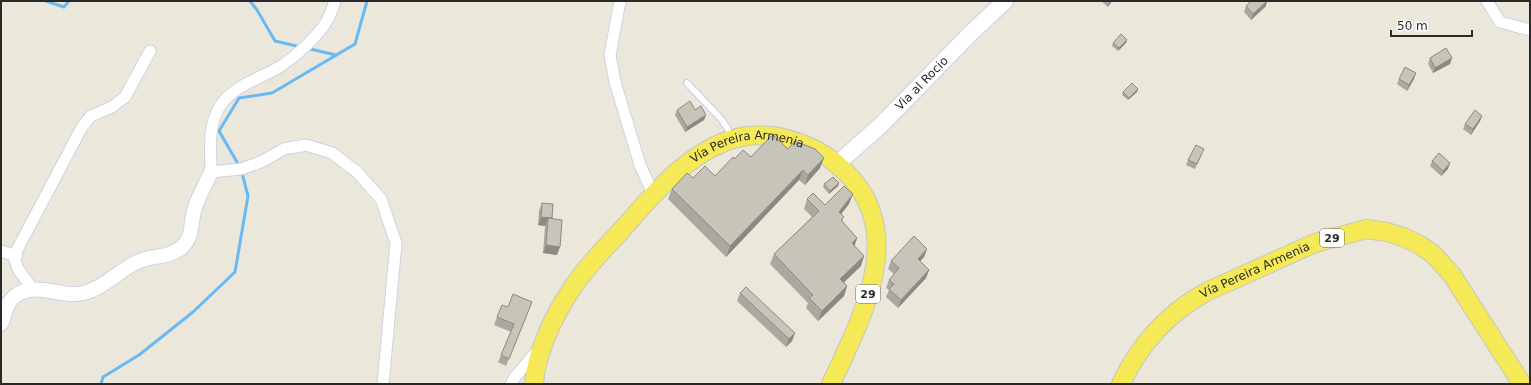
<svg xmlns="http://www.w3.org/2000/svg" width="1531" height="385" font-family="'DejaVu Sans',sans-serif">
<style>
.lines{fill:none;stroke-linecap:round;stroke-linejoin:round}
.stream{stroke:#69b9f3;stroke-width:3}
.service-casing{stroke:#d0d1e3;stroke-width:8}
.minor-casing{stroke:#d0d1e3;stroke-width:13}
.tertiary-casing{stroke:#d0d1e3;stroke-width:16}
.secondary-casing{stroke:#d0d1e3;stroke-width:18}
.primary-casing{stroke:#c7c7c7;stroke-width:20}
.service{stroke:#fff;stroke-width:5.5}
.minor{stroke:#fff;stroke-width:11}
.tertiary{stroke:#fff;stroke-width:14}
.secondary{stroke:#fff;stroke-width:16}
.primary{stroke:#f5e957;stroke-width:18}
.wall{fill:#aba99f}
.shaded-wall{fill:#8b8a82}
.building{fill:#c7c5b9;stroke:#8b8a82}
.labels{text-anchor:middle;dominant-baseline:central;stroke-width:3;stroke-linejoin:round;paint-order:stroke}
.shield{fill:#fff;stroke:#696969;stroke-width:1}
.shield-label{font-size:11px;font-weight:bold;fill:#292929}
.street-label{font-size:12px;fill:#292929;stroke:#fff}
</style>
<rect width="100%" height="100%" fill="#ece7db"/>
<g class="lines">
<!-- stream -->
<g class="stream">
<path d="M46 1 64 7 69 1"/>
<path d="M250 1 257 10 275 41 301 47"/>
<path d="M306 48 336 55"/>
<path d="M101 384 103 377 139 355 193 312 235 272 248 196 241 169 219 131 239 98 272 93 355 44 367 1"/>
</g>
<!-- service casing -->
<g class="service-casing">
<path id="service" d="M687 83 722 120 732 136"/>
</g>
<!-- minor casing -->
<g class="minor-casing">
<g id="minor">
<path d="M335 1C333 7 330 15 327 21 318 36 296 56 281 66 259 80 226 87 216 114 208 133 211 152 211 172L241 169 261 162 284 149 306 145 332 153 357 172 381 199 396 243 383 384"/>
<path d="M620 1 610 55 615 82 640 165 654 196"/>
<path d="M1487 1 1500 22 1530 30"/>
<path d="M1 251 16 256"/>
<path d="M32 288 18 269 15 260 17 250 82 127 91 116 112 107 125 97 150 51"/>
<path d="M511 384 515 377 538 350"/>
</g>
</g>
<!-- tertiary casing -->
<g class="tertiary-casing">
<path id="tertiary" d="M1 324C4 317 6 307 10 301 30 276 62 301 87 292 107 286 122 267 142 260 156 255 170 258 182 247 194 235 190 225 194 211 197 198 206 184 211 172"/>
</g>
<!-- secondary casing -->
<g class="secondary-casing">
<g id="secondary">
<path id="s1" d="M837 164 881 125 970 34 1005 1"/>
</g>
</g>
<!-- primary casing -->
<g class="primary-casing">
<g id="primary">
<path id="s2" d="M534 384C536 352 555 313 573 287 586 267 603 250 619 233 650 198 683 157 727 141 757 130 788 136 816 150 830 157 842 168 853 180 905 241 859 323 831 384"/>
<path id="s3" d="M1121 384C1140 343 1167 314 1206 292L1315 243 1366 229 1387 232 1403 237 1420 245 1434 255 1452 275 1522 384"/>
</g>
</g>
<!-- service -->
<use href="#service" class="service"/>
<!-- minor -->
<use href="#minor" class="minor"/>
<!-- tertiary -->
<use href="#tertiary" class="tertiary"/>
<!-- secondary -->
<use href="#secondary" class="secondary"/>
<!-- primary -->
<use href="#primary" class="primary"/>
</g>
<!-- wall -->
<g class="wall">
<path d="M1101 1H1112L1108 7Z"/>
<path d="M1246 6H1266L1251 20 1244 12Z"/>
<path d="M1127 40 1126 43 1118 51 1112 46 1113 43Z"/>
<path d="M1430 58H1452L1450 64 1433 73 1428 64Z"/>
<path d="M1399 79H1414L1407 91 1397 84Z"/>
<path d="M1138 89 1137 92 1128 100 1122 95 1123 92Z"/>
<path d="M677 110H695L706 115 704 120 685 132 675 115Z"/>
<path d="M1482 116 1480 121 1471 135 1463 129 1465 124Z"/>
<path d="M788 149 824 158 820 168 805 185 799 180 726 257 668 199 672 189 693 178 715 176 734 159 751 157Z"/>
<path d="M1202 154 1195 169 1186 165 1188 160Z"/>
<path d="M1432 161 1448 169 1441 176 1430 166Z"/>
<path d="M839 183 838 186 829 194 823 187 824 184Z"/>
<path d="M807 199 825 205 849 204 841 214 843 222 857 238 854 246 861 266 844 282 847 286 844 296 818 321 806 308 808 303 770 264 774 254 812 217 804 209Z"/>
<path d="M542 203 552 219 557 255 543 253 545 226 538 225 539 211Z"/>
<path d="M927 249 924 257 920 261 929 270 926 278 898 308 886 297 889 290 886 288 889 280 894 274 888 269 891 261Z"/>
<path d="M740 293 795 333 792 341 786 347 737 301Z"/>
<path d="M508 307 529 309 506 366 498 362 511 332 494 325 497 317Z"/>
</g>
<!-- shaded-wall -->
<g class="shaded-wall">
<path d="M1110 1H1112L1108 7Z"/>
<path d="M1267 1 1266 6 1251 20 1253 14Z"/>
<path d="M1127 40 1126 43 1118 51 1119 48Z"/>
<path d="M1452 58 1450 64 1433 73 1435 68Z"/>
<path d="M1416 73 1414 79 1407 91 1409 85Z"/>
<path d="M1138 89 1137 92 1128 100 1129 98Z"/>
<path d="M706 115 704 120 685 132 687 127Z"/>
<path d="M1482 116 1480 121 1471 135 1473 129Z"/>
<path d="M824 158 820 168 805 185 808 175Z"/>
<path d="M1450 163 1448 169 1441 176 1443 171Z"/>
<path d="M803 170 799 180 726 257 730 246Z"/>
<path d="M839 183 838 186 829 194 830 191Z"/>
<path d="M853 194 849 204 835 222 839 212Z"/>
<path d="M541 217 552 218 549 226 548 218 545 226 538 225Z"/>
<path d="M857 238 854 248 852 243Z"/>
<path d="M546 245 560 247 557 255 543 253Z"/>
<path d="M927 249 924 257 915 267 918 259Z"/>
<path d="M864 256 861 266 837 289 840 279Z"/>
<path d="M929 270 926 278 898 308 901 300Z"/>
<path d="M847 286 844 296 818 321 822 311Z"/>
<path d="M795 333 792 341 786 347 789 339Z"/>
</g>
<!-- building -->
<g class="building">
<path d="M1251 1H1267L1253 14 1246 6Z"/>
<path d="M1121 34 1127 40 1119 48 1113 43Z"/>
<path d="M1446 48 1452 58 1435 68 1430 58Z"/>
<path d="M1405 67 1416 73 1409 85 1399 79Z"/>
<path d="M1132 83 1138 89 1129 98 1123 92Z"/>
<path d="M690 101 695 110 701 106 706 115 687 127 677 110Z"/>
<path d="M1475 110 1482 116 1473 129 1465 124Z"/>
<path d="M771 136H774L788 149 795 141 815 149 824 158 808 175 803 170 730 246 672 189 687 173 693 178 705 166 715 176 733 157 734 159 743 150 751 157Z"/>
<path d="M1196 145 1204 149 1197 164 1188 160Z"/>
<path d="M1439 153 1450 163 1443 171 1432 161Z"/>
<path d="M833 177 839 183 830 191 824 184Z"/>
<path d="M844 186 853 194 839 212 844 217 841 220 857 238 852 243 864 256 840 279 847 286 822 311 809 298 813 295 774 254 819 211 807 199 813 193 825 205Z"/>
<path d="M542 203 553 204 552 218 541 217Z"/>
<path d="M548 218 562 220 560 247 546 245Z"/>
<path d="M914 236 927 249 918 259 929 270 901 300 889 289 894 284 889 280 899 268 891 261Z"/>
<path d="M746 287 795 333 789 339 740 293Z"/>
<path d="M513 294 532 302 509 359 501 355 514 324 497 317 502 305 508 307Z"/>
</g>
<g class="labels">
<!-- shield labels -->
<g class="shield">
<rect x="1320" y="229" width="24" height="18" rx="3"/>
<rect x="856" y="285" width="24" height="18" rx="3"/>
</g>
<g class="shield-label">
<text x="1332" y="238">29</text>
<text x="868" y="294">29</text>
</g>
<!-- street labels -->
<g class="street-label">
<text stroke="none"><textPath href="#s1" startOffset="117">Via al Rocio</textPath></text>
<text stroke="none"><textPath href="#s2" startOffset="339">Vía Pereira Armenia</textPath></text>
<text stroke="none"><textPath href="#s3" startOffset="181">Vía Pereira Armenia</textPath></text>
</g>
</g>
<!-- border -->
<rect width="1531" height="385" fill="none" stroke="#292929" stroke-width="4"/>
<!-- scale -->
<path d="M1391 30v6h81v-6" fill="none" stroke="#292929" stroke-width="2"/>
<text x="1397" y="30" font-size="12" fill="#292929" stroke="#ffffff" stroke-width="3" paint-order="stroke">50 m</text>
</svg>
